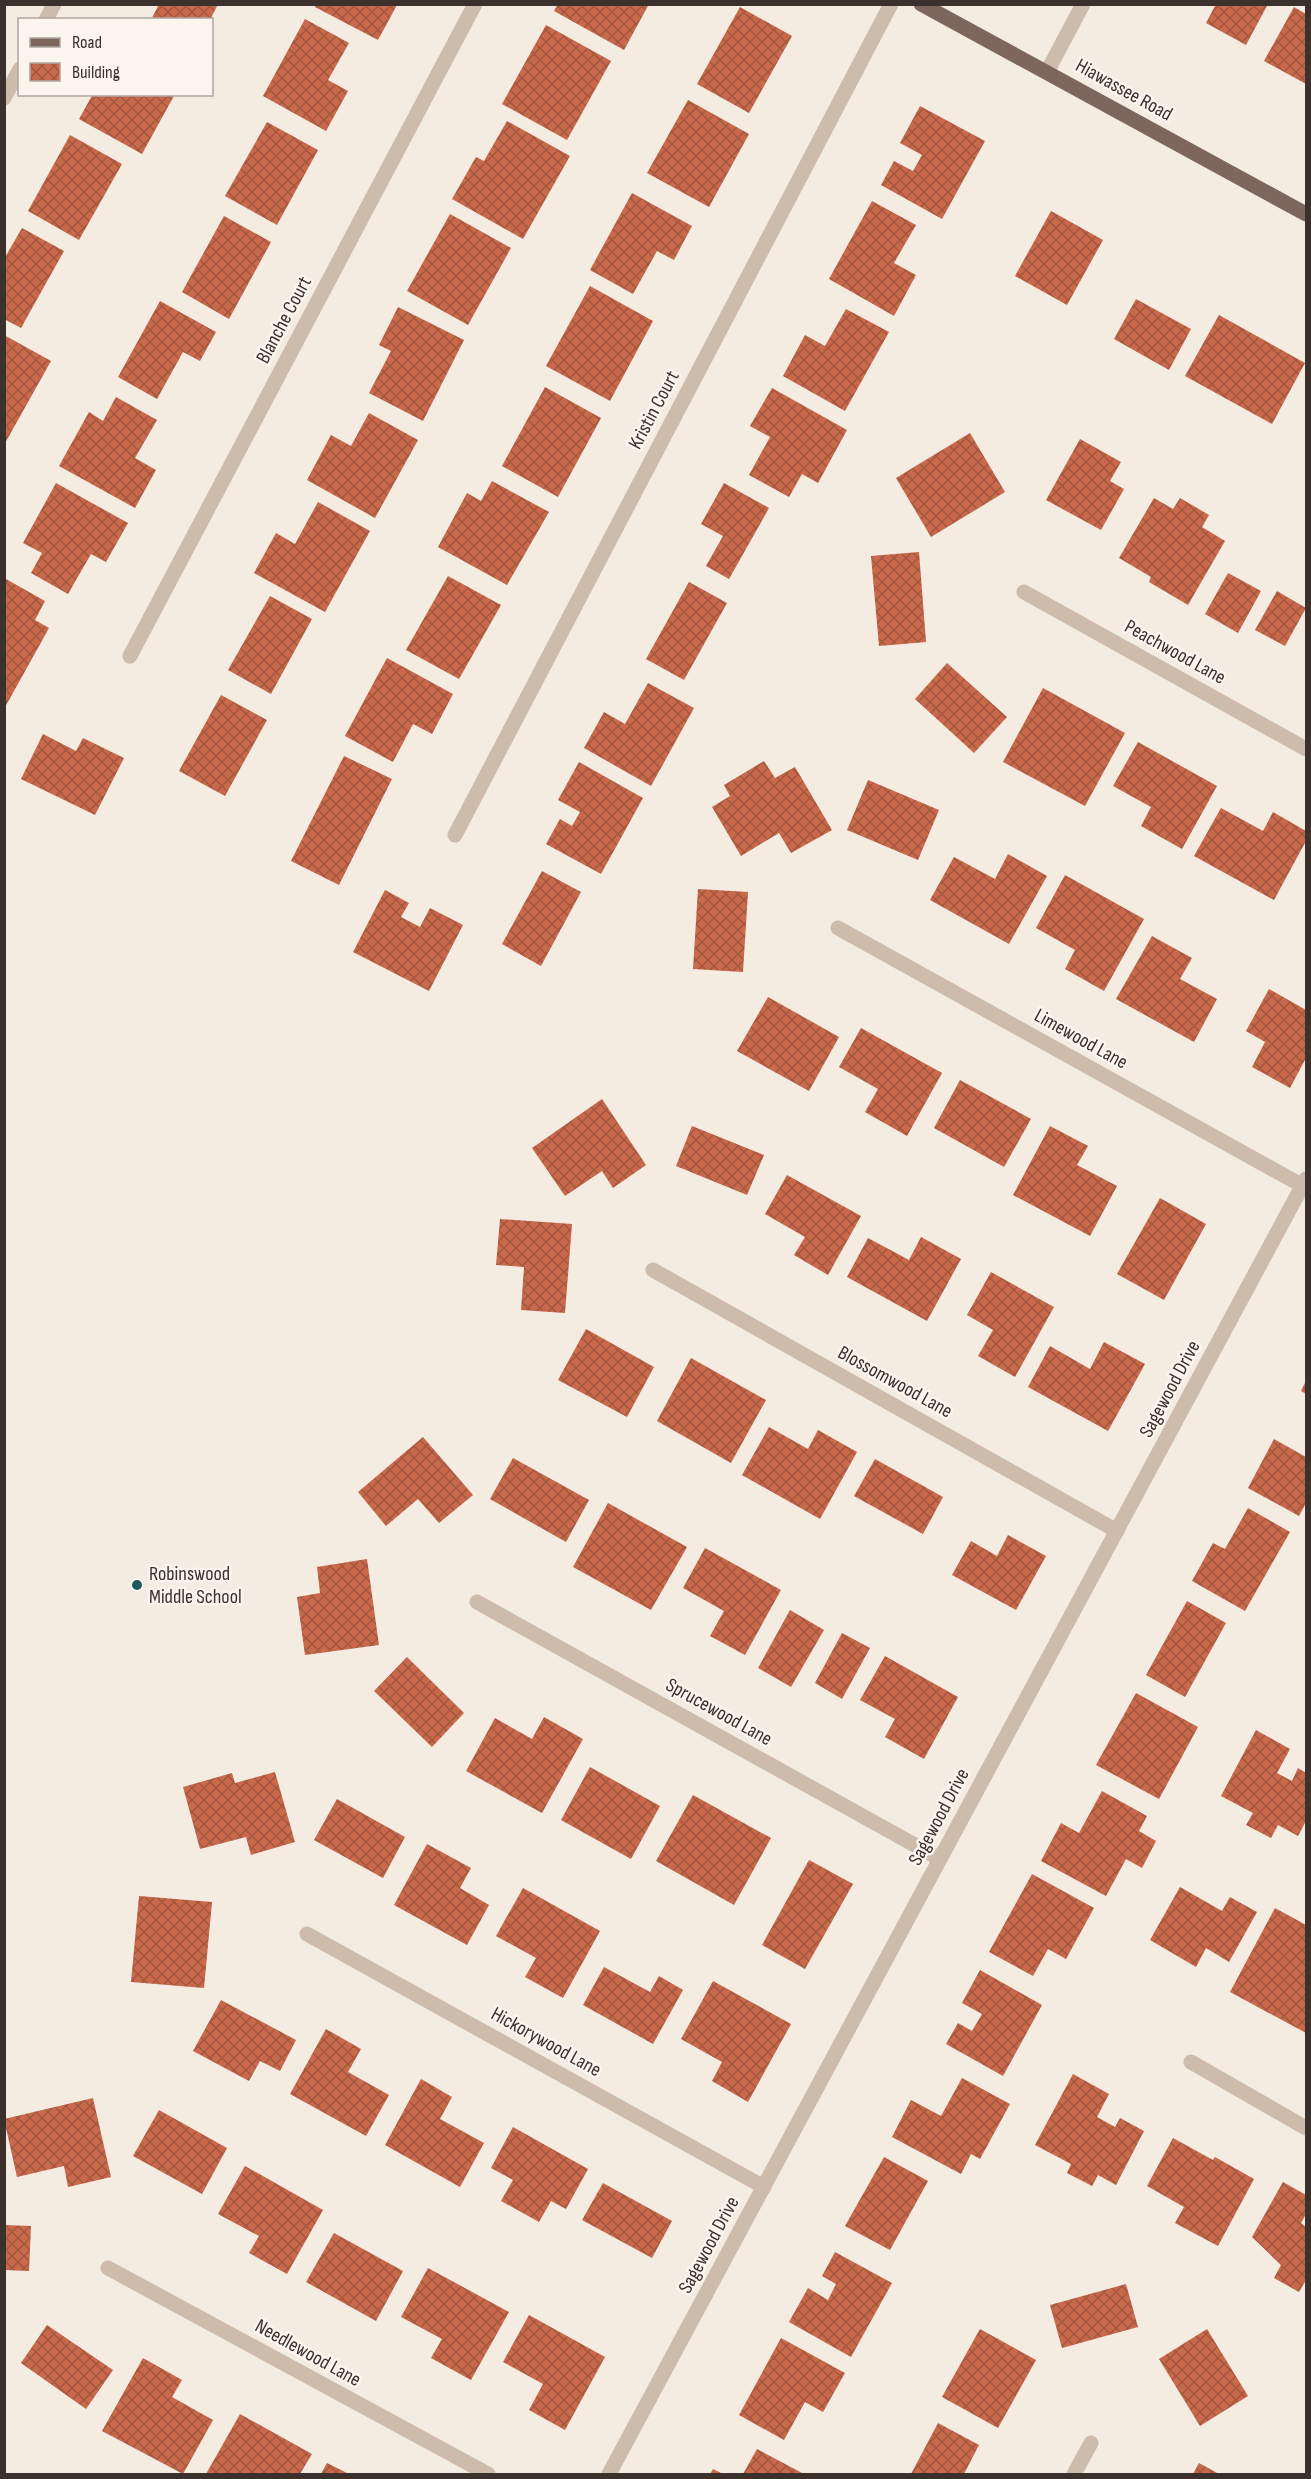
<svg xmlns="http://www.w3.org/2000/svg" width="1311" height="2479" font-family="'Sofia Sans Condensed',sans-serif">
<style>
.building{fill:url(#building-cross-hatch)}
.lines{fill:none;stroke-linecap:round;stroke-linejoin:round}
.minor{stroke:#cdbbac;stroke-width:15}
.major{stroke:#7d675c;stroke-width:15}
.poi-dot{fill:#1f5a5e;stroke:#fbf5ee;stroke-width:2}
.labels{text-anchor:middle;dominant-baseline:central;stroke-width:5;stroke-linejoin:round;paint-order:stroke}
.street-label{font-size:20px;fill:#3b302b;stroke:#fbf5ee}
.poi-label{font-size:20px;fill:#3b302b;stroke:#fbf5ee;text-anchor:start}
</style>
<defs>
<pattern id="building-cross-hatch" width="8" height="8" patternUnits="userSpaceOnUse" patternTransform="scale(1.5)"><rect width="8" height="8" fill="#c8694b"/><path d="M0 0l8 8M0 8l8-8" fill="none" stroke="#a4573f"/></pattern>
</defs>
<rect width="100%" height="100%" fill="#f4ebe1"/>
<!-- building -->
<g class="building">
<path d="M159 4H218L210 20H151Z"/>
<path d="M558 4H649L624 50 554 11Z"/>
<path d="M1216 4H1268L1246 45 1206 23Z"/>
<path d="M316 5H397L378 40 315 7Z"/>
<path d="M740 7 792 36 749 113 697 84Z"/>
<path d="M1294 7 1306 14V84L1264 61Z"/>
<path d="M305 19 349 43 328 80 348 91 326 131 263 96Z"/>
<path d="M546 25 611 61 567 140 502 104Z"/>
<path d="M93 94H175L142 154 79 119Z"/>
<path d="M688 100 749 134 709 207 647 173Z"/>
<path d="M920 106 985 141 942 219 881 185 894 161 913 171 922 155 900 143Z"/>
<path d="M507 121 570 156 523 239 452 199 476 157 484 161Z"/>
<path d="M267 122 318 150 277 225 225 196Z"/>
<path d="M70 135 122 164 79 240 28 211Z"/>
<path d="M632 193 692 226 674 260 657 251 633 294 590 270Z"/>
<path d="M872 201 916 225 894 263 916 275 894 316 829 279Z"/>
<path d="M1051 211 1103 240 1067 305 1015 276Z"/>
<path d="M450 214 511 248 468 325 407 291Z"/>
<path d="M224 216 271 242 229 319 182 292Z"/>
<path d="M22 228 64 251 21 328 4 319V259Z"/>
<path d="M590 286 653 321 610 401 546 366Z"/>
<path d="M1136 299 1191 329 1169 370 1114 339Z"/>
<path d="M160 301 216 332 200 361 183 352 157 399 118 377Z"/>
<path d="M398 307 464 340 423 421 369 393 391 351 379 345Z"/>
<path d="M846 309 889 332 845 411 783 376 805 335 825 346Z"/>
<path d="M1219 315 1305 363 1272 424 1185 376Z"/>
<path d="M4 335 51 361 4 445Z"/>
<path d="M545 387 601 418 558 497 502 466Z"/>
<path d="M772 388 847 430 818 483 802 474 789 497 749 475 770 437 750 426Z"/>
<path d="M116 397 157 420 135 458 156 470 135 508 59 466 89 412 103 421Z"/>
<path d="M369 413 418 440 375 518 307 480 331 435 351 446Z"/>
<path d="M970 433 1005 492 931 537 896 478Z"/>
<path d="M1080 439 1121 462 1110 481 1124 489 1101 530 1046 500Z"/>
<path d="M492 481 549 512 507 585 438 547 467 493 481 501Z"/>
<path d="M56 483 128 523 106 562 91 554 68 594 31 573 42 553 23 543Z"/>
<path d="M724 483 769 508 729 579 706 566 723 536 701 524Z"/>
<path d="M1154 498 1173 509 1180 498 1209 515 1202 527 1225 541 1188 605 1149 582 1151 577 1119 558Z"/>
<path d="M318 502 370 531 325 612 254 573 276 533 295 544Z"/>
<path d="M919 552 926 642 879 646 871 556Z"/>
<path d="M1228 573 1261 591 1238 633 1205 614Z"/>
<path d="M448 576 501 605 459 679 406 650Z"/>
<path d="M6 579 45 601 35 620 49 628 4 709Z"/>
<path d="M689 582 727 603 684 680 646 659Z"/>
<path d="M1277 591 1306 608 1285 646 1255 630Z"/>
<path d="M270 596 312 619 271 694 228 670Z"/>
<path d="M387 658 453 694 432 734 413 724 393 762 345 736Z"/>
<path d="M947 663 1007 717 974 753 915 699Z"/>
<path d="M648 683 694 708 651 786 584 748 604 712 625 724Z"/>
<path d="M1043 688 1125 733 1085 806 1003 762Z"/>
<path d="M221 695 267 720 225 796 179 771Z"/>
<path d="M43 734 76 751 83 738 124 758 95 815 21 779Z"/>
<path d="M1138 742 1217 786 1182 849 1141 826 1151 807 1113 786Z"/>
<path d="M344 756 392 779 339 885 291 861Z"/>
<path d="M764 761 775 778 795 767 832 830 791 853 779 833 741 856 712 807 730 796 724 785Z"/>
<path d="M579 762 643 798 601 874 546 844 560 819 572 826 580 812 558 800Z"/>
<path d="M868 780 939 810 918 860 847 830Z"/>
<path d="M1221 808 1263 831 1273 812 1306 831V841L1274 900 1194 856Z"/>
<path d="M1008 854 1047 876 1009 944 930 900 954 857 995 879Z"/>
<path d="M542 871 581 892 541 966 502 944Z"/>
<path d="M1065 875 1144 919 1104 991 1065 969 1075 950 1036 928Z"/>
<path d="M698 889 748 892 743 972 693 969Z"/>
<path d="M385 890 409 903 401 917 420 927 430 908 463 925 429 991 353 952Z"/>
<path d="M1152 936 1192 958 1180 979 1217 999 1194 1042 1116 999Z"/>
<path d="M1269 989 1306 1010V1058L1290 1088 1252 1067 1265 1042 1246 1031Z"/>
<path d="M768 997 839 1037 809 1091 737 1051Z"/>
<path d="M861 1028 942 1073 907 1136 865 1112 878 1089 839 1067Z"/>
<path d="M960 1080 1031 1119 1004 1167 934 1128Z"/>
<path d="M602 1099 646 1165 613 1188 602 1171 565 1196 532 1148Z"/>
<path d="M692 1126 764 1155 747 1195 676 1166Z"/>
<path d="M1050 1126 1088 1146 1077 1165 1117 1186 1090 1236 1013 1195Z"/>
<path d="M787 1175 861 1216 828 1275 794 1255 805 1237 765 1214Z"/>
<path d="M1160 1198 1206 1224 1164 1300 1117 1274Z"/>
<path d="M500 1219 572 1224 565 1313 521 1310 524 1267 496 1265Z"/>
<path d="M921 1237 961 1259 927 1321 847 1277 868 1238 909 1260Z"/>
<path d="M991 1272 1054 1307 1015 1377 978 1356 993 1330 967 1315Z"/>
<path d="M586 1329 654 1367 627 1417 558 1380Z"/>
<path d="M1104 1342 1145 1364 1108 1431 1028 1387 1050 1346 1090 1369Z"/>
<path d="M691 1358 766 1400 731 1463 657 1421Z"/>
<path d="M1306 1381V1394L1301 1391Z"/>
<path d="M769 1427 808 1449 818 1430 857 1452 820 1519 742 1475Z"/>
<path d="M423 1437 473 1495 439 1523 418 1499 386 1526 358 1492Z"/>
<path d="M1274 1439 1306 1457V1503L1299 1516 1248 1488Z"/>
<path d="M513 1458 589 1500 566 1542 490 1499Z"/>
<path d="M875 1459 943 1497 923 1534 854 1496Z"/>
<path d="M608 1503 687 1547 651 1610 573 1567Z"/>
<path d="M1248 1508 1290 1532 1245 1611 1192 1581 1213 1543 1225 1549Z"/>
<path d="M1008 1535 1046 1556 1016 1610 952 1575 971 1541 997 1556Z"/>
<path d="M705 1548 781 1590 745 1655 710 1636 724 1611 683 1588Z"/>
<path d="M367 1559 379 1645 305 1655 297 1597 320 1593 317 1567Z"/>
<path d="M1187 1601 1226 1623 1185 1697 1146 1675Z"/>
<path d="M790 1610 824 1630 791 1687 758 1668Z"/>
<path d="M842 1633 870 1648 842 1699 815 1683Z"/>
<path d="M885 1656 958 1697 924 1759 885 1737 895 1719 860 1700Z"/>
<path d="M407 1657 464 1713 432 1747 374 1691Z"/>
<path d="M1136 1693 1198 1727 1159 1799 1096 1765Z"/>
<path d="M544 1717 583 1739 542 1813 466 1771 495 1718 532 1739Z"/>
<path d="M1256 1730 1290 1749 1277 1773 1292 1781 1298 1768 1306 1773V1821L1298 1836 1278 1825 1271 1838 1246 1825 1253 1813 1221 1796Z"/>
<path d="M590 1767 660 1806 631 1859 561 1820Z"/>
<path d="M275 1772 295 1842 251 1855 246 1837 200 1849 183 1787 232 1773 235 1783Z"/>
<path d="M1102 1791 1147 1816 1139 1831 1156 1841 1142 1868 1126 1859 1106 1896 1041 1861 1061 1823 1079 1833Z"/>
<path d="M693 1795 771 1838 734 1905 656 1861Z"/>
<path d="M337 1799 405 1837 383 1878 314 1840Z"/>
<path d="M427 1844 471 1868 460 1888 489 1905 467 1945 394 1905Z"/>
<path d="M809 1860 853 1884 805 1969 762 1945Z"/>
<path d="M1032 1874 1094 1908 1066 1959 1048 1949 1033 1976 989 1952Z"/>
<path d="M1180 1887 1222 1911 1230 1897 1257 1912 1229 1962 1206 1948 1196 1967 1150 1940Z"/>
<path d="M523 1888 600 1931 563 1998 525 1977 536 1958 496 1936Z"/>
<path d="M139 1896 212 1902 204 1988 131 1982Z"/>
<path d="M1275 1908 1306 1925V2033L1230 1992Z"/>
<path d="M604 1967 650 1992 659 1976 683 1990 653 2044 583 2005Z"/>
<path d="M980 1970 1042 2005 1003 2076 946 2044 958 2023 972 2031 982 2014 962 2003Z"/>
<path d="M713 1981 791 2024 748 2102 712 2081 722 2062 681 2039Z"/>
<path d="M221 2000 296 2040 280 2071 260 2061 249 2081 193 2051Z"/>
<path d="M326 2029 361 2049 348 2072 389 2095 366 2136 290 2094Z"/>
<path d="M1073 2074 1109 2094 1097 2117 1115 2127 1120 2118 1144 2131 1116 2185 1098 2175 1092 2186 1067 2173 1071 2164 1035 2145Z"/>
<path d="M962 2078 1010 2104 980 2159 971 2154 961 2174 892 2137 911 2100 941 2116Z"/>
<path d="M421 2079 452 2097 440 2119 484 2143 460 2187 385 2145Z"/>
<path d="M93 2098 111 2177 68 2187 64 2166 17 2177 4 2119Z"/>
<path d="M159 2110 227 2148 202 2194 133 2156Z"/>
<path d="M513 2127 588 2169 566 2209 551 2201 539 2222 501 2201 513 2180 491 2168Z"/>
<path d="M1173 2138 1213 2160 1215 2157 1254 2179 1218 2246 1175 2223 1184 2207 1147 2186Z"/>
<path d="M884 2157 928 2181 890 2250 845 2226Z"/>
<path d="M245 2166 323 2210 287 2274 249 2253 259 2236 218 2214Z"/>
<path d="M1283 2182 1306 2195V2214L1301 2223 1306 2227V2280L1299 2292 1274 2278 1281 2265 1252 2237Z"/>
<path d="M603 2183 672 2221 652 2258 582 2220Z"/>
<path d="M4 2225 31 2226 29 2271 4 2270Z"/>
<path d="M334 2233 403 2271 376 2321 306 2282Z"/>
<path d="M835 2252 892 2283 851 2357 789 2322 808 2288 828 2300 836 2284 822 2276Z"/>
<path d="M428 2268 509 2312 471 2380 431 2358 442 2339 401 2317Z"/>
<path d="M1126 2284 1138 2327 1062 2348 1050 2305Z"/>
<path d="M529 2315 605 2357 565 2430 529 2410 543 2384 503 2362Z"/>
<path d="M47 2325 113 2370 86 2409 21 2363Z"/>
<path d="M980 2329 1036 2360 998 2428 942 2397Z"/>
<path d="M1207 2329 1248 2396 1200 2426 1159 2359Z"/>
<path d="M781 2338 845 2373 823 2412 805 2402 784 2440 739 2415Z"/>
<path d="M143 2358 182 2380 172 2397 213 2420 183 2474 102 2431Z"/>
<path d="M240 2414 312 2454 300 2474H206Z"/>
<path d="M938 2423 979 2445 964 2474H911Z"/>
<path d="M757 2449 804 2474H743Z"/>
<path d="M327 2463 349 2474H321Z"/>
<path d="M1199 2463 1219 2474H1193Z"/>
<path d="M713 2469 723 2474H710Z"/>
</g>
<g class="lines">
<!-- minor -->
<g class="minor">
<path d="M46 20 54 4"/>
<path d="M1047 72 1083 4"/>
<path d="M4 98 20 69"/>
<path d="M1024 592 1306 749"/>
<path d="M130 656 475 4"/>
<path d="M455 835 891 4"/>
<path d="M838 928 1303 1186"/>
<path d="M653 1270 1117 1531"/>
<path d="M477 1602 940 1859"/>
<path d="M307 1934 764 2187"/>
<path d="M1191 2062 1306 2128"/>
<path d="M108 2268 488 2474"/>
<path d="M609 2474 1306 1179"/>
<path d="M1074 2474 1091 2443"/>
</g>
<!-- major -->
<path class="major" d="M921 4 1306 214"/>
</g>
<!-- markers -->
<circle class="poi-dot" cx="137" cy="1585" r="6"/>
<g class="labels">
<!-- street labels -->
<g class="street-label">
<text transform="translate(1124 90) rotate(29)">Hiawassee Road</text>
<text transform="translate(284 320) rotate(-62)">Blanche Court</text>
<text transform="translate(654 410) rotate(-62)">Kristin Court</text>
<text transform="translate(1175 652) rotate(29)">Peachwood Lane</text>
<text transform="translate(1081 1039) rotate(29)">Limewood Lane</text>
<text transform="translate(895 1382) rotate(29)">Blossomwood Lane</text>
<text transform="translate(1170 1389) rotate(-62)">Sagewood Drive</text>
<text transform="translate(719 1712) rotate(29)">Sprucewood Lane</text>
<text transform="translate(939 1817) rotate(-62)">Sagewood Drive</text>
<text transform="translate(546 2042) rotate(29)">Hickorywood Lane</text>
<text transform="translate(709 2245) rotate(-62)">Sagewood Drive</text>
<text transform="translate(308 2353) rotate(29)">Needlewood Lane</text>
</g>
<!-- poi labels -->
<g class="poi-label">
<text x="149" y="1574">Robinswood<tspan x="149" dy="23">Middle School</tspan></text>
</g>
</g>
<!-- border -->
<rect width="1311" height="2479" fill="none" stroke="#3b302b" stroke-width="12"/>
<!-- legend -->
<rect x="18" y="18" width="195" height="78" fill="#fbf5ee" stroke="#aea6a0" stroke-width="1.5"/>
<rect x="30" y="38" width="30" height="9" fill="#7d675c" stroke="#aea6a0" stroke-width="1.5"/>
<text x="72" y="48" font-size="18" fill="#3b302b">Road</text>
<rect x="30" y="63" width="30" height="18" fill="url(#building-cross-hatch)" stroke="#aea6a0" stroke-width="1.5"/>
<text x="72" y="78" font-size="18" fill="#3b302b">Building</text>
</svg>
